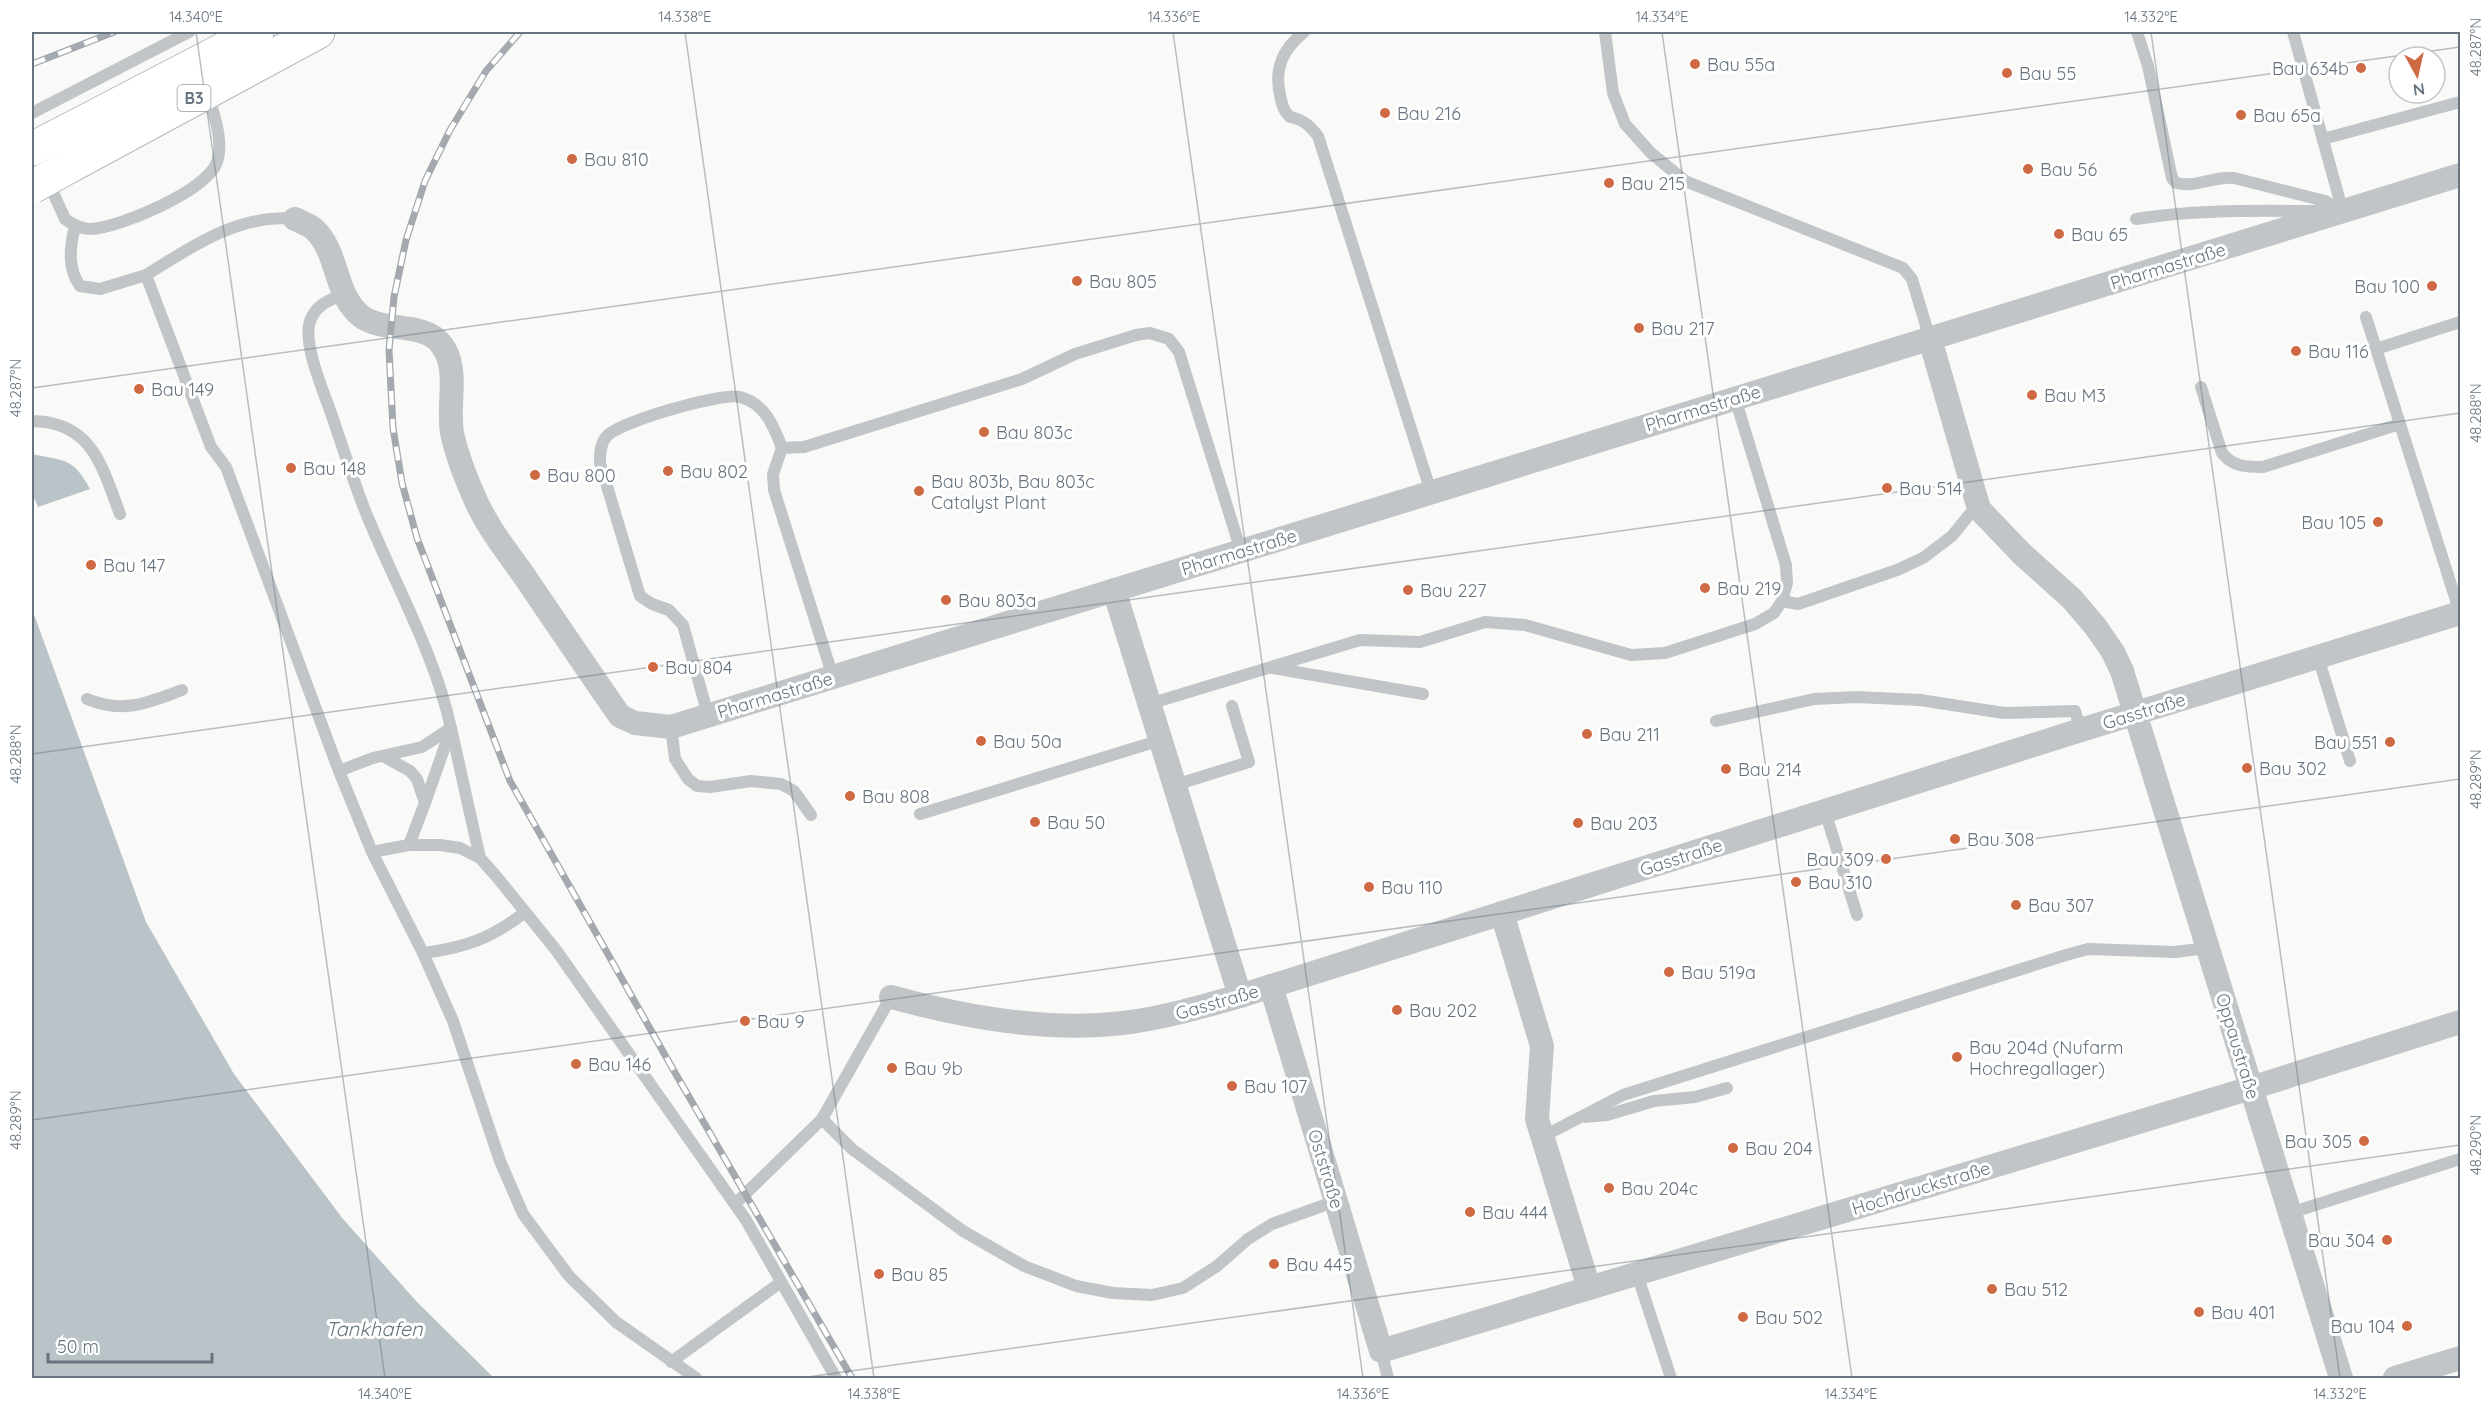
<svg xmlns="http://www.w3.org/2000/svg" width="2492" height="1410" font-family="Quicksand,sans-serif">
<style>
.water{fill:#bac3c8}
.lines{fill:none;stroke-linecap:round;stroke-linejoin:round}
.primary-casing{stroke:#b5b9bc;stroke-width:35}
.service{stroke:#c1c5c8;stroke-width:12}
.minor{stroke:#c1c5c8;stroke-width:24}
.primary{stroke:#fff;stroke-width:33}
.rail-casing{stroke:#a3a9ae;stroke-width:7}
.rail{stroke:#fff;stroke-width:4.5;stroke-dasharray:14;stroke-linecap:butt}
.primary-bridge-casing{stroke:#b5b9bc;stroke-width:35;stroke-linecap:butt}
.primary-bridge{stroke:#fff;stroke-width:33}
.ticks{fill:none;stroke:#67747f;stroke-width:1.5;stroke-opacity:0.45}
.poi-dot{fill:#ce6943;stroke:#fff;stroke-width:2}
.labels{text-anchor:middle;dominant-baseline:central;stroke-width:6;stroke-linejoin:round;paint-order:stroke}
.shield{fill:#fff;stroke:#959ea5;stroke-width:1.5}
.shield-label{font-size:16px;font-weight:bold;fill:#67747f}
.poi-label{font-size:18px;fill:#67747f;stroke:#fff;text-anchor:start}
.street-label{font-size:18px;fill:#67747f;stroke:#fff}
.water-label{font-size:20px;font-style:italic;fill:#68787f;stroke:#fff}
.neatline{fill:none;stroke:#67747f;stroke-width:2}
.ticks-label{font-size:15px;text-anchor:middle;fill:#67747f}
</style>
<rect width="100%" height="100%" fill="#f9f9f8"/>
<!-- water -->
<g class="water">
<path d="M32 454C64 461 73 457 90 489L38 507 32 493Z"/>
<path d="M32 609 146 922 234 1074 343 1219 417 1302 494 1378H32Z"/>
</g>
<g class="lines">
<!-- primary casing -->
<g class="primary-casing">
<g id="primary">
<path d="M57 136 257 32"/>
<path d="M70 166 318 32"/>
</g>
</g>
<!-- service -->
<g class="service">
<path d="M1304 32C1283 49 1274 68 1280 95 1282 104 1283 111 1290 117 1304 120 1309 125 1318 136L1431 492"/>
<path d="M1605 32 1613 93 1625 124 1651 153 1685 181 1903 268 1912 279 1930 339"/>
<path d="M2137 32 2148 66 2172 178 2176 183C2196 188 2214 176 2234 178L2325 201 2342 211"/>
<path d="M2293 32 2343 212"/>
<path d="M32 113 189 32"/>
<path d="M2323 139 2460 102"/>
<path d="M33 148 65 219C72 224 81 229 90 229 119 228 207 191 217 162 224 142 214 114 208 95"/>
<path d="M2136 219C2197 209 2256 211 2318 211"/>
<path d="M75 226C70 246 67 268 80 286L100 289 146 275 211 447 226 467 339 771 372 852 423 953 453 1021 500 1161 523 1214 569 1276 616 1322 696 1378"/>
<path d="M146 275C191 247 240 213 295 219"/>
<path d="M2366 317 2460 613"/>
<path d="M2376 349 2460 322"/>
<path d="M2201 387 2222 453C2233 467 2247 467 2263 467L2400 424"/>
<path d="M32 421C93 422 102 467 120 514"/>
<path d="M782 448 804 447 1022 379 1075 354 1136 335 1150 333 1169 339 1179 352 1241 551"/>
<path d="M1782 601 1798 604 1897 570 1923 558 1952 536 1969 515 1979 509"/>
<path d="M2318 657 2350 761"/>
<path d="M1273 668 1423 694"/>
<path d="M87 699C123 714 147 703 182 690"/>
<path d="M1149 704 1360 640 1420 642 1485 622 1525 625 1631 655 1665 653 1755 624 1774 613 1782 601 1787 583 1786 565 1735 398"/>
<path d="M708 715 683 625 669 610 652 604 640 596 600 463C600 454 600 445 606 437 618 422 722 392 740 397 765 403 774 427 782 448L773 474 774 490 833 677"/>
<path d="M1716 721 1814 699 1857 697 1920 700 2004 713 2075 711 2081 730"/>
<path d="M671 727 675 759 688 779 697 786 710 787 751 781 781 784 794 791 811 815"/>
<path d="M451 728 480 858"/>
<path d="M383 756 410 771 417 779 425 803 409 845"/>
<path d="M339 771 373 758 422 747 451 728C434 651 393 581 364 508 352 477 342 445 331 413 323 390 305 349 309 325 313 306 329 300 344 294"/>
<path d="M1175 785 1249 762 1232 706"/>
<path d="M425 803 451 729"/>
<path d="M1825 811 1857 915"/>
<path d="M920 814 1161 740"/>
<path d="M372 852 409 845H440L460 848 480 858 496 876 556 950 746 1220 836 1378"/>
<path d="M423 953C464 948 493 938 525 912"/>
<path d="M1585 1117 1607 1115 1654 1101 1695 1097 1727 1088"/>
<path d="M822 1119 852 1149 963 1231 1024 1266 1076 1286 1113 1293 1152 1295 1183 1288 1217 1266 1248 1239 1272 1224 1336 1201"/>
<path d="M1542 1137 1623 1095 2066 955 2088 949 2175 952 2207 948"/>
<path d="M735 1204 822 1119 891 997"/>
<path d="M2290 1213 2460 1159"/>
<path d="M1637 1274 1671 1378"/>
<path d="M1381 1351 1388 1378"/>
<path d="M671 1362 781 1282"/>
</g>
<!-- minor -->
<g class="minor">
<path d="M295 219C301 222 310 225 315 230 339 253 334 295 361 316 383 333 423 321 441 344 460 367 447 405 452 433 457 456 466 479 476 501 488 528 508 553 525 577 556 623 588 670 620 716L635 723 671 727 2460 175"/>
<path d="M1930 339 1979 509 2021 553 2072 599 2095 626 2113 652 2122 671 2341 1378"/>
<path d="M1114 590 1240 996"/>
<path d="M1502 913 1542 1046 1537 1119 1589 1288"/>
<path d="M1271 986 1381 1351 2251 1088 2460 1022"/>
<path d="M891 997C965 1017 1046 1032 1123 1023 1163 1018 1201 1007 1240 996L2081 730 2460 613"/>
<path d="M2395 1378 2460 1358"/>
</g>
<!-- primary -->
<use href="#primary" class="primary"/>
<!-- rail casing -->
<g class="rail-casing">
<g id="rail">
<path d="M520 32 486 71 450 130 425 181 406 240 394 297 389 350 393 428 402 483 417 538 510 781 674 1071 852 1378"/>
<path d="M32 64 114 32"/>
</g>
</g>
<!-- rail -->
<use href="#rail" class="rail"/>
<!-- primary-bridge casing -->
<g class="primary-bridge-casing">
<g id="primary-bridge">
<path d="M32 149 57 136"/>
<path d="M32 187 70 166"/>
</g>
</g>
<!-- primary-bridge -->
<use href="#primary-bridge" class="primary-bridge"/>
</g>
<!-- ticks -->
<path class="ticks" d="M196 32 385 1378M685 32 874 1378M1173 32 1363 1378M1662 32 1852 1378M2151 32 2340 1378M32 388 2460 47M32 754 2460 413M32 1120 2460 779M801 1378 2460 1145"/>
<!-- markers -->
<g class="poi-dot">
<circle cx="1695" cy="64" r="6"/>
<circle cx="2361" cy="68" r="6"/>
<circle cx="2007" cy="73" r="6"/>
<circle cx="1385" cy="113" r="6"/>
<circle cx="2241" cy="115" r="6"/>
<circle cx="572" cy="159" r="6"/>
<circle cx="2028" cy="169" r="6"/>
<circle cx="1609" cy="183" r="6"/>
<circle cx="2059" cy="234" r="6"/>
<circle cx="1077" cy="281" r="6"/>
<circle cx="2432" cy="286" r="6"/>
<circle cx="1639" cy="328" r="6"/>
<circle cx="2296" cy="351" r="6"/>
<circle cx="139" cy="389" r="6"/>
<circle cx="2032" cy="395" r="6"/>
<circle cx="984" cy="432" r="6"/>
<circle cx="291" cy="468" r="6"/>
<circle cx="668" cy="471" r="6"/>
<circle cx="535" cy="475" r="6"/>
<circle cx="1887" cy="488" r="6"/>
<circle cx="919" cy="491" r="6"/>
<circle cx="2378" cy="522" r="6"/>
<circle cx="91" cy="565" r="6"/>
<circle cx="1705" cy="588" r="6"/>
<circle cx="1408" cy="590" r="6"/>
<circle cx="946" cy="600" r="6"/>
<circle cx="653" cy="667" r="6"/>
<circle cx="1587" cy="734" r="6"/>
<circle cx="981" cy="741" r="6"/>
<circle cx="2390" cy="742" r="6"/>
<circle cx="2247" cy="768" r="6"/>
<circle cx="1726" cy="769" r="6"/>
<circle cx="850" cy="796" r="6"/>
<circle cx="1035" cy="822" r="6"/>
<circle cx="1578" cy="823" r="6"/>
<circle cx="1955" cy="839" r="6"/>
<circle cx="1886" cy="859" r="6"/>
<circle cx="1796" cy="882" r="6"/>
<circle cx="1369" cy="887" r="6"/>
<circle cx="2016" cy="905" r="6"/>
<circle cx="1669" cy="972" r="6"/>
<circle cx="1397" cy="1010" r="6"/>
<circle cx="745" cy="1021" r="6"/>
<circle cx="1957" cy="1057" r="6"/>
<circle cx="576" cy="1064" r="6"/>
<circle cx="892" cy="1068" r="6"/>
<circle cx="1232" cy="1086" r="6"/>
<circle cx="2364" cy="1141" r="6"/>
<circle cx="1733" cy="1148" r="6"/>
<circle cx="1609" cy="1188" r="6"/>
<circle cx="1470" cy="1212" r="6"/>
<circle cx="2387" cy="1240" r="6"/>
<circle cx="1274" cy="1264" r="6"/>
<circle cx="879" cy="1274" r="6"/>
<circle cx="1992" cy="1289" r="6"/>
<circle cx="2199" cy="1312" r="6"/>
<circle cx="1743" cy="1317" r="6"/>
<circle cx="2407" cy="1326" r="6"/>
</g>
<g class="labels">
<!-- shield labels -->
<rect class="shield" x="177.5" y="85" width="33" height="26" rx="4.5"/>
<g class="shield-label">
<text x="194" y="98">B3</text>
</g>
<!-- poi labels -->
<g class="poi-label">
<text x="1707" y="64">Bau 55a</text>
<text x="2349" y="68" text-anchor="end">Bau 634b</text>
<text x="2019" y="73">Bau 55</text>
<text x="1397" y="113">Bau 216</text>
<text x="2253" y="115">Bau 65a</text>
<text x="584" y="159">Bau 810</text>
<text x="2040" y="169">Bau 56</text>
<text x="1621" y="183">Bau 215</text>
<text x="2071" y="234">Bau 65</text>
<text x="1089" y="281">Bau 805</text>
<text x="2420" y="286" text-anchor="end">Bau 100</text>
<text x="1651" y="328">Bau 217</text>
<text x="2308" y="351">Bau 116</text>
<text x="151" y="389">Bau 149</text>
<text x="2044" y="395">Bau M3</text>
<text x="996" y="432">Bau 803c</text>
<text x="303" y="468">Bau 148</text>
<text x="680" y="471">Bau 802</text>
<text x="547" y="475">Bau 800</text>
<text x="931" y="481">Bau 803b, Bau 803c<tspan x="931" dy="21">Catalyst Plant</tspan></text>
<text x="1899" y="488">Bau 514</text>
<text x="2366" y="522" text-anchor="end">Bau 105</text>
<text x="103" y="565">Bau 147</text>
<text x="1717" y="588">Bau 219</text>
<text x="1420" y="590">Bau 227</text>
<text x="958" y="600">Bau 803a</text>
<text x="665" y="667">Bau 804</text>
<text x="1599" y="734">Bau 211</text>
<text x="993" y="741">Bau 50a</text>
<text x="2378" y="742" text-anchor="end">Bau 551</text>
<text x="2259" y="768">Bau 302</text>
<text x="1738" y="769">Bau 214</text>
<text x="862" y="796">Bau 808</text>
<text x="1047" y="822">Bau 50</text>
<text x="1590" y="823">Bau 203</text>
<text x="1967" y="839">Bau 308</text>
<text x="1874" y="859" text-anchor="end">Bau 309</text>
<text x="1808" y="882">Bau 310</text>
<text x="1381" y="887">Bau 110</text>
<text x="2028" y="905">Bau 307</text>
<text x="1681" y="972">Bau 519a</text>
<text x="1409" y="1010">Bau 202</text>
<text x="757" y="1021">Bau 9</text>
<text x="1969" y="1047">Bau 204d (Nufarm<tspan x="1969" dy="21">Hochregallager)</tspan></text>
<text x="588" y="1064">Bau 146</text>
<text x="904" y="1068">Bau 9b</text>
<text x="1244" y="1086">Bau 107</text>
<text x="2352" y="1141" text-anchor="end">Bau 305</text>
<text x="1745" y="1148">Bau 204</text>
<text x="1621" y="1188">Bau 204c</text>
<text x="1482" y="1212">Bau 444</text>
<text x="2375" y="1240" text-anchor="end">Bau 304</text>
<text x="1286" y="1264">Bau 445</text>
<text x="891" y="1274">Bau 85</text>
<text x="2004" y="1289">Bau 512</text>
<text x="2211" y="1312">Bau 401</text>
<text x="1755" y="1317">Bau 502</text>
<text x="2395" y="1326" text-anchor="end">Bau 104</text>
</g>
<!-- street labels -->
<g class="street-label">
<text transform="translate(2168 266) rotate(-17)">Pharmastraße</text>
<text transform="translate(1703 408) rotate(-17)">Pharmastraße</text>
<text transform="translate(1239 552) rotate(-17)">Pharmastraße</text>
<text transform="translate(775 695) rotate(-17)">Pharmastraße</text>
<text transform="translate(2144 711) rotate(-17)">Gasstraße</text>
<text transform="translate(1681 857) rotate(-18)">Gasstraße</text>
<text transform="translate(1217 1002) rotate(-16)">Gasstraße</text>
<text transform="translate(2238 1046) rotate(73)">Oppaustraße</text>
<text transform="translate(1326 1169) rotate(73)">Oststraße</text>
<text transform="translate(1921 1188) rotate(-17)">Hochdruckstraße</text>
</g>
<!-- water labels -->
<g class="water-label">
<text x="374" y="1328">Tankhafen</text>
</g>
</g>
<!-- border -->
<rect width="2492" height="1410" fill="none" stroke="#ffffff" stroke-width="66"/>
<!-- north arrow -->
<g transform="translate(2417 75) rotate(172)"><circle r="28" fill="#ffffff" stroke="#c2c7cc" stroke-width="1.5"/>
<path d="M0-4.5L10 22L0 15L-10 22Z" fill="#ce6943"/>
<text y="-9" font-size="16" font-weight="bold" text-anchor="middle" fill="#67747f">N</text>
</g>
<!-- scale -->
<path d="M48 1353v9h164v-9" fill="none" stroke="#67747f" stroke-width="3"/>
<text x="57" y="1353" font-size="18" fill="#67747f" stroke="#ffffff" stroke-width="4.5" paint-order="stroke">50 m</text>
<rect x="33" y="33" width="2426" height="1344" class="neatline"/>
<g class="ticks-label">
<text x="196" y="22">14.340°E</text>
<text x="685" y="22">14.338°E</text>
<text x="1174" y="22">14.336°E</text>
<text x="1662" y="22">14.334°E</text>
<text x="2151" y="22">14.332°E</text>
<text transform="translate(2476 47) rotate(-90)" y="5">48.287°N</text>
<text transform="translate(16 388) rotate(-90)" y="5">48.287°N</text>
<text transform="translate(2476 413) rotate(-90)" y="5">48.288°N</text>
<text transform="translate(16 754) rotate(-90)" y="5">48.288°N</text>
<text transform="translate(2476 779) rotate(-90)" y="5">48.289°N</text>
<text transform="translate(16 1120) rotate(-90)" y="5">48.289°N</text>
<text transform="translate(2476 1145) rotate(-90)" y="5">48.290°N</text>
<text x="385" y="1399">14.340°E</text>
<text x="874" y="1399">14.338°E</text>
<text x="1363" y="1399">14.336°E</text>
<text x="1851" y="1399">14.334°E</text>
<text x="2340" y="1399">14.332°E</text>
</g>
</svg>
